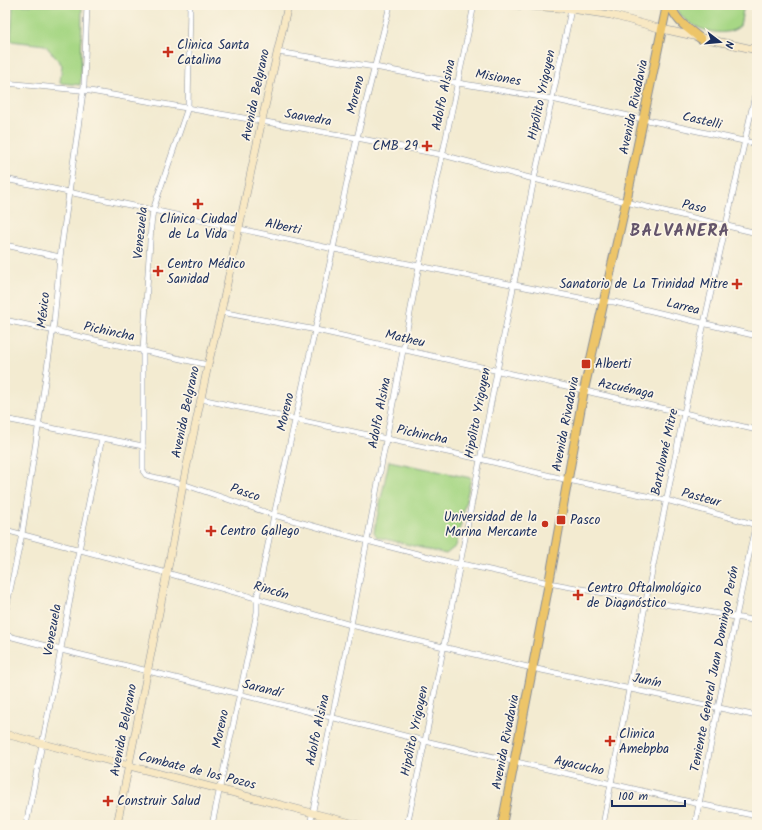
<svg xmlns="http://www.w3.org/2000/svg" width="762" height="830" font-family="Kalam,sans-serif">
<style>
.green{fill:#a7d785;stroke:#618372}
.lines{fill:none;stroke-linecap:round;stroke-linejoin:round}
.street-casing{stroke:#878d98;stroke-width:6}
.secondary-casing{stroke:#878d98;stroke-width:8}
.primary-casing{stroke:#878d98;stroke-width:10}
.street{stroke:#fff;stroke-width:5}
.secondary{stroke:#f8e8c3;stroke-width:7}
.primary{stroke:#edc569;stroke-width:8}
.poi-dot{fill:#c8321e;stroke:#fcf5e5;stroke-width:1.5}
.labels{text-anchor:middle;dominant-baseline:central;stroke-width:3.5;stroke-linejoin:round;paint-order:stroke}
.poi-label{font-size:13px;fill:#1b2f5e;stroke:#fcf5e5;text-anchor:start}
.street-label{font-size:13px;fill:#1b2f5e;stroke:#fcf5e5}
.district-label{font-size:17px;font-weight:bold;letter-spacing:1px;fill:#63546b;stroke:#fcf5e5}
</style>
<rect width="100%" height="100%" fill="#fcf5e5"/>
<filter id="ink" filterUnits="userSpaceOnUse"><feTurbulence type="fractalNoise" baseFrequency=".025" numOctaves="2"/><feDisplacementMap in="SourceGraphic" scale="8" xChannelSelector="R" yChannelSelector="G"/><feConvolveMatrix kernelMatrix="1 2 1 2 8 2 1 2 1" color-interpolation-filters="sRGB"/></filter>
<filter id="wash" filterUnits="userSpaceOnUse"><feTurbulence type="fractalNoise" baseFrequency=".012" numOctaves="4" result="noise"/><feDisplacementMap in="SourceGraphic" scale="16" xChannelSelector="R" yChannelSelector="G"/><feGaussianBlur stdDeviation="0.9" result="paint"/><feColorMatrix in="noise" values="0 0 0 0 0 0 0 0 0 0 0 0 0 0 0 0 0 1.4 0 .05"/><feComposite in="paint" operator="in"/></filter>
<g filter="url(#wash)">
<rect width="100%" height="100%" fill="#f3ebd1"/>
<!-- green -->
<g class="green">
<path d="M13 5H82L81 79 80 85 60 83 62 65 45 45 11 41Z"/>
<path d="M676 5H744L740 26C725 40 690 29 680 14 678 11 677 8 676 5Z"/>
<path d="M389 461 471 478 456 546 446 554 377 537 374 532Z"/>
</g>
</g>
<g filter="url(#ink)">
<g class="lines">
<!-- street casing -->
<g class="street-casing">
<g id="street">
<path d="M190 5 188 107 153 210 151 226 143 350V471L146 475 149 476 183 484 274 515 367 541 453 563 467 565 549 583 757 621"/>
<path d="M277 52 375 67 458 83 547 98 757 144"/>
<path d="M5 83 90 91 357 138 443 155 518 175 626 202 757 233"/>
<path d="M5 179C115 201 224 226 334 249 421 267 508 284 595 301L614 302 757 336"/>
<path d="M5 245 60 257"/>
<path d="M221 312 316 330 575 388 594 393 684 413 757 430"/>
<path d="M5 320 208 365"/>
<path d="M201 399 480 459 568 480 666 500 757 525"/>
<path d="M5 419 143 446"/>
<path d="M5 530 167 573 351 625 532 668 757 716"/>
<path d="M5 614 22 534 54 322 60 257 84 85 87 5"/>
<path d="M5 635 61 650 148 671 425 741 699 804 757 816"/>
<path d="M26 825 42 744 58 665 79 550 102 438"/>
<path d="M212 825 257 612V598L274 515 333 249 346 186 357 138 390 5"/>
<path d="M310 825 351 625 419 266 474 5"/>
<path d="M407 825 425 741 460 564 534 179 552 99 572 5"/>
<path d="M603 825 646 601 684 413 757 86"/>
<path d="M695 825 699 804 736 617 757 517"/>
</g>
</g>
<!-- secondary casing -->
<g class="secondary-casing">
<g id="secondary">
<path d="M515 5 571 9 611 15 662 29 757 50"/>
<path d="M5 734 359 825"/>
<path d="M117 825 173 542 183 484 208 365 221 312 262 120 288 5"/>
</g>
</g>
<!-- primary casing -->
<g class="primary-casing">
<g id="primary">
<path d="M671 5C675 21 689 29 701 39"/>
<path d="M502 825 549 583 584 390 626 202 667 5"/>
</g>
</g>
<!-- street -->
<use href="#street" class="street"/>
<!-- secondary -->
<use href="#secondary" class="secondary"/>
<!-- primary -->
<use href="#primary" class="primary"/>
</g>
</g>
<!-- markers -->
<g class="poi-dot">
<path d="M166 46h4v4h4v4h-4v4h-4v-4h-4v-4h4z"/>
<path d="M425 140h4v4h4v4h-4v4h-4v-4h-4v-4h4z"/>
<path d="M196 198h4v4h4v4h-4v4h-4v-4h-4v-4h4z"/>
<path d="M156 265h4v4h4v4h-4v4h-4v-4h-4v-4h4z"/>
<path d="M735 278h4v4h4v4h-4v4h-4v-4h-4v-4h4z"/>
<rect x="581" y="359" width="10" height="10" rx="2"/>
<rect x="556" y="515" width="10" height="10" rx="2"/>
<circle cx="545" cy="524" r="4"/>
<path d="M209 525h4v4h4v4h-4v4h-4v-4h-4v-4h4z"/>
<path d="M576 589h4v4h4v4h-4v4h-4v-4h-4v-4h4z"/>
<path d="M608 735h4v4h4v4h-4v4h-4v-4h-4v-4h4z"/>
<path d="M106 795h4v4h4v4h-4v4h-4v-4h-4v-4h4z"/>
</g>
<g class="labels">
<!-- poi labels -->
<g class="poi-label">
<text x="177" y="45">Clinica Santa<tspan x="177" dy="15">Catalina</tspan></text>
<text x="418" y="146" text-anchor="end">CMB 29</text>
<text x="198" y="219" text-anchor="middle">Clínica Ciudad<tspan x="198" dy="15">de La Vida</tspan></text>
<text x="167" y="264">Centro Médico<tspan x="167" dy="15">Sanidad</tspan></text>
<text x="728" y="284" text-anchor="end">Sanatorio de La Trinidad Mitre</text>
<text x="595" y="364">Alberti</text>
<text x="537" y="517" text-anchor="end">Universidad de la<tspan x="537" dy="15">Marina Mercante</tspan></text>
<text x="570" y="520">Pasco</text>
<text x="220" y="531">Centro Gallego</text>
<text x="587" y="588">Centro Oftalmológico<tspan x="587" dy="15">de Diagnóstico</tspan></text>
<text x="619" y="734">Clinica<tspan x="619" dy="15">Amebpba</tspan></text>
<text x="117" y="801">Construir Salud</text>
</g>
<!-- street labels -->
<g class="street-label">
<text transform="translate(498 78) rotate(10)">Misiones</text>
<text transform="translate(256 95) rotate(-78)">Avenida Belgrano</text>
<text transform="translate(356 95) rotate(-76)">Moreno</text>
<text transform="translate(444 95) rotate(-78)">Adolfo Alsina</text>
<text transform="translate(542 95) rotate(-78)">Hipólito Yrigoyen</text>
<text transform="translate(634 107) rotate(-78)">Avenida Rivadavia</text>
<text transform="translate(308 118) rotate(10)">Saavedra</text>
<text transform="translate(702 121) rotate(13)">Castelli</text>
<text transform="translate(694 207) rotate(13)">Paso</text>
<text transform="translate(283 227) rotate(12)">Alberti</text>
<text transform="translate(141 233) rotate(-84)">Venezuela</text>
<text transform="translate(683 307) rotate(14)">Larrea</text>
<text transform="translate(44 310) rotate(-84)">México</text>
<text transform="translate(109 332) rotate(12)">Pichincha</text>
<text transform="translate(405 339) rotate(13)">Matheu</text>
<text transform="translate(626 389) rotate(12)">Azcuénaga</text>
<text transform="translate(186 412) rotate(-78)">Avenida Belgrano</text>
<text transform="translate(286 412) rotate(-77)">Moreno</text>
<text transform="translate(380 413) rotate(-79)">Adolfo Alsina</text>
<text transform="translate(478 413) rotate(-79)">Hipólito Yrigoyen</text>
<text transform="translate(566 424) rotate(-79)">Avenida Rivadavia</text>
<text transform="translate(422 435) rotate(12)">Pichincha</text>
<text transform="translate(665 452) rotate(-78)">Bartolomé Mitre</text>
<text transform="translate(245 493) rotate(19)">Pasco</text>
<text transform="translate(701 498) rotate(15)">Pasteur</text>
<text transform="translate(271 591) rotate(16)">Rincón</text>
<text transform="translate(53 630) rotate(-80)">Venezuela</text>
<text transform="translate(715 669) rotate(-79)">Teniente General Juan Domingo Perón</text>
<text transform="translate(647 681) rotate(12)">Junín</text>
<text transform="translate(262 689) rotate(14)">Sarandí</text>
<text transform="translate(221 729) rotate(-78)">Moreno</text>
<text transform="translate(124 730) rotate(-79)">Avenida Belgrano</text>
<text transform="translate(318 730) rotate(-78)">Adolfo Alsina</text>
<text transform="translate(415 731) rotate(-78)">Hipólito Yrigoyen</text>
<text transform="translate(506 742) rotate(-79)">Avenida Rivadavia</text>
<text transform="translate(579 766) rotate(13)">Ayacucho</text>
<text transform="translate(197 771) rotate(14)">Combate de los Pozos</text>
</g>
<!-- district labels -->
<g class="district-label">
<text x="680" y="231">BALVANERA</text>
</g>
</g>
<!-- margin -->
<rect width="762" height="830" fill="none" stroke="#fcf5e5" stroke-width="20"/>
<!-- north arrow -->
<g transform="translate(720 42) rotate(106)" stroke="#fcf5e5" stroke-width="3" paint-order="stroke">
<path d="M0-3L7 15L0 10L-7 15Z" fill="#1b2f5e"/>
<text y="-6" font-size="11" font-weight="bold" text-anchor="middle" fill="#1b2f5e">N</text>
</g>
<!-- scale -->
<path d="M612 800v6h73v-6" fill="none" stroke="#1b2f5e" stroke-width="2"/>
<text x="618" y="800" font-size="12" fill="#1b2f5e" stroke="#fcf5e5" stroke-width="3" paint-order="stroke">100 m</text>
</svg>
